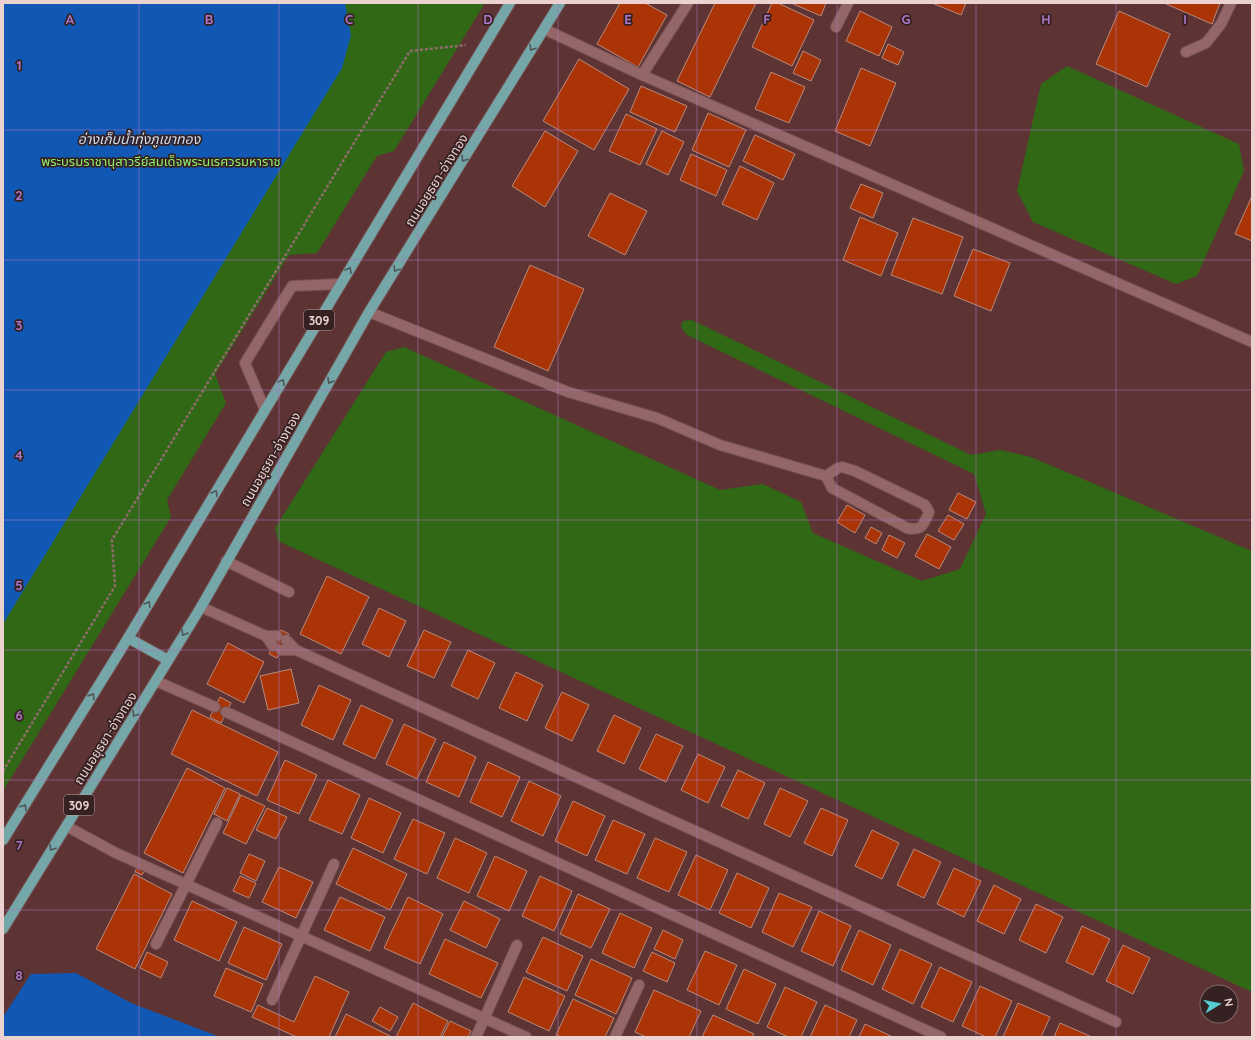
<svg xmlns="http://www.w3.org/2000/svg" width="1255" height="1040" font-family="Quicksand,'Noto Sans Thai',sans-serif">
<style>
.green{fill:#306816}
.water{fill:#1158b4}
.building{fill:#aa3405;stroke:#b98a7c}
.lines{fill:none;stroke-linecap:round;stroke-linejoin:round}
.minor-casing{stroke:#745052;stroke-width:12}
.major-casing{stroke:#745052;stroke-width:12}
.path{stroke:#906c6c;stroke-width:2.5;stroke-dasharray:3 2;stroke-linecap:butt}
.minor{stroke:#956667;stroke-width:10}
.major{stroke:#75a6a8;stroke-width:10}
.oneway{stroke:#4f5658}
.grid{fill:none;stroke:#ae76c7;stroke-width:1;stroke-opacity:0.55}
.labels{text-anchor:middle;dominant-baseline:central;stroke-width:3.5;stroke-linejoin:round;paint-order:stroke}
.shield{fill:#352122;stroke:#b59c9c;stroke-width:1}
.shield-label{font-size:12px;font-weight:bold;fill:#ecd1d1}
.park-label{font-size:13px;fill:#91ef6b;stroke:#352122}
.street-label{font-size:13px;fill:#ecd1d1;stroke:#352122}
.water-label{font-size:14px;font-style:italic;fill:#cddef6;stroke:#352122}
.grid-label{font-size:13px;text-anchor:middle;font-weight:bold;fill:#ae76c7;stroke:#352122;stroke-width:3.5;stroke-linejoin:round;paint-order:stroke}
</style>
<rect width="100%" height="100%" fill="#5d3334"/>
<!-- green -->
<g class="green">
<path d="M3 3H485L394 151 377 156 317 253 289 255 215 374 226 403 167 500 171 517 3 791Z"/>
<path d="M1067 66 1239 144 1244 171 1197 276 1176 284 1033 222 1017 191 1041 84Z"/>
<path d="M692 320 971 455 1000 450 1031 457 1252 551V992L278 541 275 528 386 352 404 347 720 490 763 484 801 502 813 533 922 581 960 569 986 514 974 474 687 335 681 327 683 321Z"/>
</g>
<!-- water -->
<g class="water">
<path d="M3 3H345L351 35 342 68 3 624Z"/>
<path d="M76 973 131 1003 220 1037H3V1017L31 974Z"/>
</g>
<!-- building -->
<g class="building">
<path d="M620 3H645L667 15 638 67 597 44Z"/>
<path d="M715 3H756L710 97 677 81Z"/>
<path d="M772 3H778L814 20 792 66 752 47Z"/>
<path d="M791 3H826L821 16Z"/>
<path d="M932 3H966L961 15Z"/>
<path d="M1164 3H1220L1212 24Z"/>
<path d="M860 11 892 27 879 56 846 41Z"/>
<path d="M1119 11 1170 34 1147 87 1096 64Z"/>
<path d="M888 44 904 52 898 65 882 58Z"/>
<path d="M803 51 821 60 811 81 793 73Z"/>
<path d="M579 59 629 89 594 150 543 121Z"/>
<path d="M861 68 896 83 870 146 835 131Z"/>
<path d="M771 72 805 87 789 123 755 109Z"/>
<path d="M641 86 687 106 675 132 630 112Z"/>
<path d="M708 113 746 130 729 167 692 150Z"/>
<path d="M626 114 657 129 640 165 609 151Z"/>
<path d="M545 131 578 151 545 207 512 186Z"/>
<path d="M662 131 684 142 668 175 646 164Z"/>
<path d="M755 135 795 154 783 180 743 161Z"/>
<path d="M691 154 727 170 716 196 680 180Z"/>
<path d="M740 166 774 183 757 220 722 204Z"/>
<path d="M861 184 883 193 873 218 850 208Z"/>
<path d="M610 193 647 211 625 255 588 236Z"/>
<path d="M1252 196V241L1235 234Z"/>
<path d="M860 217 898 233 881 276 843 260Z"/>
<path d="M913 218 963 237 942 294 891 275Z"/>
<path d="M973 249 1010 263 991 311 954 296Z"/>
<path d="M530 265 584 289 548 371 494 347Z"/>
<path d="M958 493 976 502 967 519 949 510Z"/>
<path d="M847 505 865 515 855 533 837 522Z"/>
<path d="M948 515 964 524 954 540 938 531Z"/>
<path d="M871 527 882 533 876 544 865 538Z"/>
<path d="M927 534 951 547 939 569 915 556Z"/>
<path d="M889 535 905 543 897 558 882 550Z"/>
<path d="M327 576 369 597 341 654 300 634Z"/>
<path d="M379 608 406 621 389 657 362 644Z"/>
<path d="M281 630 289 634 277 658 269 654Z"/>
<path d="M424 630 451 642 434 678 407 666Z"/>
<path d="M228 643 264 662 244 703 207 684Z"/>
<path d="M468 650 495 663 478 699 451 686Z"/>
<path d="M291 669 299 703 268 710 260 676Z"/>
<path d="M516 672 543 685 527 721 499 708Z"/>
<path d="M319 685 351 700 333 740 301 725Z"/>
<path d="M562 692 589 705 572 741 545 728Z"/>
<path d="M220 697 231 703 221 723 210 717Z"/>
<path d="M361 705 393 720 375 759 343 744Z"/>
<path d="M192 710 278 752 257 796 171 754Z"/>
<path d="M614 715 641 728 624 764 597 751Z"/>
<path d="M404 724 436 739 417 779 386 764Z"/>
<path d="M656 734 683 746 666 782 639 769Z"/>
<path d="M444 742 476 757 459 797 426 782Z"/>
<path d="M698 754 725 767 708 803 681 790Z"/>
<path d="M285 760 317 775 299 814 267 800Z"/>
<path d="M488 762 520 777 502 817 470 802Z"/>
<path d="M187 768 225 788 183 873 144 853Z"/>
<path d="M738 770 765 783 748 819 721 806Z"/>
<path d="M328 780 360 795 342 834 309 820Z"/>
<path d="M529 781 561 796 543 836 511 821Z"/>
<path d="M227 788 240 794 227 821 214 814Z"/>
<path d="M780 788 808 801 790 837 764 824Z"/>
<path d="M241 795 265 806 246 844 223 833Z"/>
<path d="M369 798 401 813 383 853 351 838Z"/>
<path d="M573 801 605 816 587 856 555 841Z"/>
<path d="M267 808 287 817 276 839 256 830Z"/>
<path d="M821 808 848 820 832 856 804 843Z"/>
<path d="M413 819 445 833 427 874 394 859Z"/>
<path d="M613 820 645 834 627 874 595 860Z"/>
<path d="M872 830 899 843 882 879 855 866Z"/>
<path d="M455 838 487 853 469 893 437 878Z"/>
<path d="M655 838 687 852 669 892 637 878Z"/>
<path d="M353 848 407 874 390 910 336 884Z"/>
<path d="M914 849 941 862 924 898 897 885Z"/>
<path d="M249 854 265 861 256 881 240 873Z"/>
<path d="M696 855 728 870 710 910 678 895Z"/>
<path d="M495 856 527 871 509 911 477 896Z"/>
<path d="M138 865 145 869 142 875 135 872Z"/>
<path d="M279 867 313 882 296 918 262 902Z"/>
<path d="M954 868 981 881 964 917 937 904Z"/>
<path d="M737 873 769 888 751 928 719 913Z"/>
<path d="M134 874 172 894 135 969 96 949Z"/>
<path d="M240 876 256 883 249 898 233 891Z"/>
<path d="M540 876 572 891 554 931 522 916Z"/>
<path d="M994 885 1021 899 1004 934 977 921Z"/>
<path d="M779 893 812 907 793 947 762 932Z"/>
<path d="M578 894 610 909 591 948 560 934Z"/>
<path d="M340 897 385 917 370 951 324 930Z"/>
<path d="M408 897 443 914 420 964 384 948Z"/>
<path d="M192 901 237 922 219 961 174 940Z"/>
<path d="M464 901 500 919 486 948 450 930Z"/>
<path d="M1036 904 1063 917 1046 953 1019 940Z"/>
<path d="M819 911 851 926 833 966 801 951Z"/>
<path d="M620 913 652 928 634 968 602 953Z"/>
<path d="M1082 926 1110 939 1093 975 1066 962Z"/>
<path d="M244 927 282 944 266 980 228 963Z"/>
<path d="M663 930 683 940 675 959 654 949Z"/>
<path d="M859 930 891 945 873 985 841 970Z"/>
<path d="M543 937 583 956 567 991 526 972Z"/>
<path d="M445 939 498 963 481 998 429 974Z"/>
<path d="M1123 945 1150 958 1133 994 1106 981Z"/>
<path d="M900 949 932 964 913 1004 882 989Z"/>
<path d="M705 951 737 965 719 1005 687 990Z"/>
<path d="M147 952 168 962 161 978 140 968Z"/>
<path d="M652 952 675 963 667 982 643 971Z"/>
<path d="M591 959 632 978 616 1014 575 995Z"/>
<path d="M940 967 972 982 953 1022 921 1007Z"/>
<path d="M226 968 263 984 251 1012 214 996Z"/>
<path d="M744 969 776 984 758 1024 726 1009Z"/>
<path d="M315 976 349 992 329 1037H297L252 1017 258 1005 294 1022Z"/>
<path d="M524 977 565 996 549 1031 508 1012Z"/>
<path d="M980 986 1012 1001 995 1037H986L962 1026Z"/>
<path d="M785 987 817 1002 801 1037H788L767 1027Z"/>
<path d="M654 990 701 1011 689 1037H646L635 1032Z"/>
<path d="M573 999 614 1018 605 1037H561L556 1035Z"/>
<path d="M413 1003 448 1021 440 1037H396Z"/>
<path d="M1018 1003 1050 1017 1041 1037H1003Z"/>
<path d="M825 1005 857 1020 849 1037H810Z"/>
<path d="M380 1007 398 1017 390 1031 372 1021Z"/>
<path d="M346 1014 390 1036V1037H335Z"/>
<path d="M713 1015 754 1034 752 1037H702Z"/>
<path d="M450 1021 471 1031 468 1037H442Z"/>
<path d="M1060 1023 1092 1037H1054Z"/>
<path d="M865 1024 893 1037H859Z"/>
</g>
<g class="lines">
<!-- minor casing -->
<g class="minor-casing">
<g id="minor">
<path d="M836 27 848 3"/>
<path d="M544 29 642 75 1252 342"/>
<path d="M1186 52 1206 43 1221 24 1231 3"/>
<path d="M642 75 688 3"/>
<path d="M369 312 568 392 657 418 720 445 826 476"/>
<path d="M265 410 245 363 292 286 341 284"/>
<path d="M842 467 855 471 925 505 929 512C923 526 922 531 907 528L832 488 826 476 838 468Z"/>
<path d="M226 561 289 592"/>
<path d="M201 607 266 636H277"/>
<path d="M266 636 273 646"/>
<path d="M286 640 296 650 1116 1022"/>
<path d="M281 650H296"/>
<path d="M156 681 215 707"/>
<path d="M226 712 941 1037"/>
<path d="M66 826 116 853 526 1037"/>
<path d="M156 944 217 823"/>
<path d="M272 1000 334 864"/>
<path d="M476 1037 517 945"/>
<path d="M615 1037 639 985"/>
</g>
</g>
<!-- major casing -->
<g class="major-casing">
<g id="major">
<path d="M128 638 168 660"/>
<path d="M3 840 128 638 510 3"/>
<path d="M3 929 201 607 369 312 560 3"/>
</g>
</g>
<!-- path -->
<path class="path" d="M3 771 115 586 112 540 410 51 466 45"/>
<!-- minor -->
<use href="#minor" class="minor"/>
<!-- major -->
<use href="#major" class="major"/>
</g>
<!-- one-way arrows -->
<defs><path id="oneway-chevron" d="M-2-3.5L2.5 0L-2 3.5" fill="none" stroke-width="1.6" stroke-linecap="round" stroke-linejoin="round"/></defs>
<g class="oneway">
<use href="#oneway-chevron" transform="translate(532 48) rotate(122)"/>
<use href="#oneway-chevron" transform="translate(464 159) rotate(122)"/>
<use href="#oneway-chevron" transform="translate(396 269) rotate(122)"/>
<use href="#oneway-chevron" transform="translate(349 270) rotate(-59)"/>
<use href="#oneway-chevron" transform="translate(330 381) rotate(120)"/>
<use href="#oneway-chevron" transform="translate(282 382) rotate(-59)"/>
<use href="#oneway-chevron" transform="translate(215 493) rotate(-59)"/>
<use href="#oneway-chevron" transform="translate(148 604) rotate(-59)"/>
<use href="#oneway-chevron" transform="translate(184 633) rotate(121)"/>
<use href="#oneway-chevron" transform="translate(92 696) rotate(-58)"/>
<use href="#oneway-chevron" transform="translate(135 714) rotate(122)"/>
<use href="#oneway-chevron" transform="translate(24 807) rotate(-58)"/>
<use href="#oneway-chevron" transform="translate(52 848) rotate(122)"/>
</g>
<!-- grid -->
<path class="grid" d="M139 3V1037M279 3V1037M418 3V1037M558 3V1037M697 3V1037M837 3V1037M976 3V1037M1116 3V1037M3 130H1252M3 260H1252M3 390H1252M3 520H1252M3 650H1252M3 780H1252M3 910H1252"/>
<g class="labels">
<!-- shield labels -->
<g class="shield">
<rect x="304" y="310" width="30" height="20" rx="3"/>
<rect x="64" y="795" width="30" height="20" rx="3"/>
</g>
<g class="shield-label">
<text x="319" y="320">309</text>
<text x="79" y="805">309</text>
</g>
<!-- park labels -->
<g class="park-label">
<text x="161" y="161">พระบรมราชานุสาวรีย์สมเด็จพระนเรศวรมหาราช</text>
</g>
<!-- street labels -->
<g class="street-label">
<text transform="translate(436 180) rotate(-58)">ถนนอยุธยา-อ่างทอง</text>
<text transform="translate(270 459) rotate(-60)">ถนนอยุธยา-อ่างทอง</text>
<text transform="translate(105 738) rotate(-58)">ถนนอยุธยา-อ่างทอง</text>
</g>
<!-- water labels -->
<g class="water-label">
<text x="139" y="139">อ่างเก็บน้ำทุ่งภูเขาทอง</text>
</g>
</g>
<g class="grid-label">
<text x="70" y="24">A</text>
<text x="209" y="24">B</text>
<text x="349" y="24">C</text>
<text x="488" y="24">D</text>
<text x="628" y="24">E</text>
<text x="767" y="24">F</text>
<text x="906" y="24">G</text>
<text x="1046" y="24">H</text>
<text x="1185" y="24">I</text>
<text x="19" y="70">1</text>
<text x="19" y="200">2</text>
<text x="19" y="330">3</text>
<text x="19" y="460">4</text>
<text x="19" y="590">5</text>
<text x="19" y="720">6</text>
<text x="19" y="850">7</text>
<text x="19" y="980">8</text>
</g>
<!-- border -->
<rect width="1255" height="1040" fill="none" stroke="#ecd1d1" stroke-width="8"/>
<!-- north arrow -->
<g transform="translate(1219 1004) rotate(80)"><circle r="19" fill="#352122" stroke="#7e6768"/>
<path d="M0-3L7 15L0 10L-7 15Z" fill="#52cdd0"/>
<text y="-6" font-size="11" font-weight="bold" text-anchor="middle" fill="#ecd1d1">N</text>
</g>
</svg>
